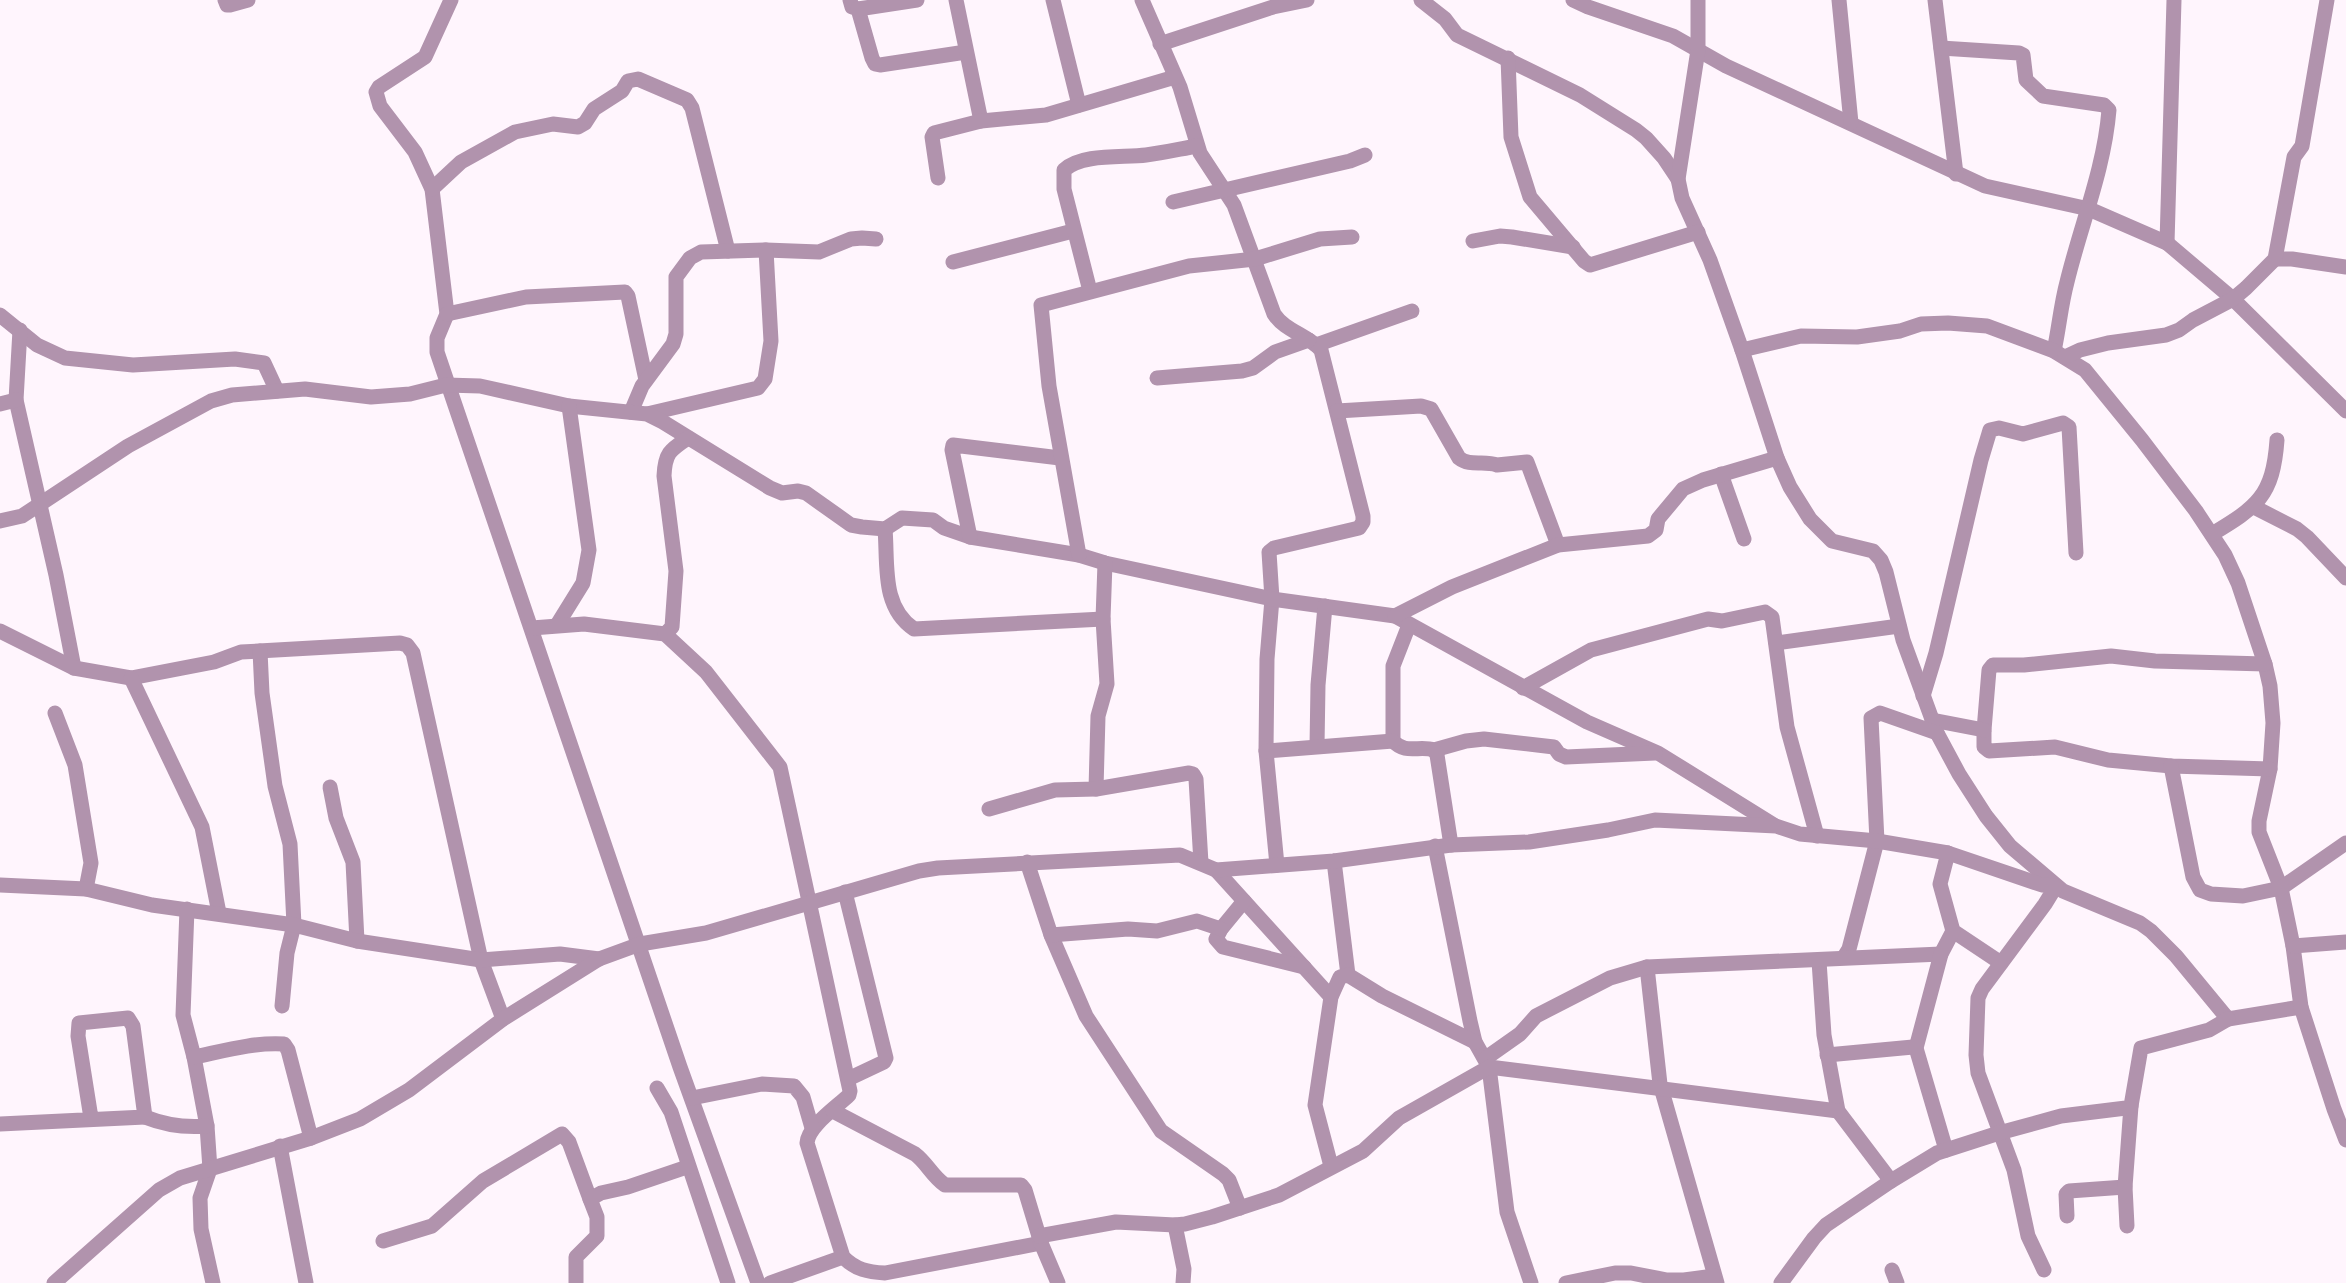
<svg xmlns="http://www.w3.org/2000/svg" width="2346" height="1283" font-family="'Asap Condensed',sans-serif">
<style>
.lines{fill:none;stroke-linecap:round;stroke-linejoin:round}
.minor{stroke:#b193ad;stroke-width:15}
</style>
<rect width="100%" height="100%" fill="#fff5fd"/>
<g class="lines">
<!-- minor -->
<g class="minor">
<path d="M225 0 227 5H230L248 0"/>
<path d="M451 0 425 57 379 87 376 92 380 106 415 152 432 189 447 314 437 338V352L680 1067 758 1283"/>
<path d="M850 0 852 7 858 9 872 58 875 64 880 65 966 52"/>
<path d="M956 0 981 121"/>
<path d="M1053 0 1079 105"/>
<path d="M1142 0 1180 87 1200 153 1234 205 1274 314C1285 331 1308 335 1321 350L1363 516V522L1359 528 1274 548 1269 552 1272 599 1267 659 1266 751 1277 865"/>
<path d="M1421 0 1445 19 1457 35 1580 95 1636 130 1646 138 1664 158 1678 179"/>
<path d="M1573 0 1588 7 1673 36 1726 66 1985 186 2089 209 2167 243 2233 299 2346 411"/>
<path d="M1698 0V50L1678 179 1682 198 1710 260 1742 350 1777 458 1790 487 1810 519 1832 541 1873 551 1881 560 1886 572 1903 640 1937 733 1959 774 1986 816 2010 846 2063 891 2140 923 2151 931 2176 956 2228 1019 2301 1007"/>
<path d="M1839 0 1851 123"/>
<path d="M1935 0 1956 174"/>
<path d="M858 9 917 0"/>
<path d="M1160 44 1273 7 1307 0"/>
<path d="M1941 48 2019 53 2023 55 2026 80 2043 96 2104 105 2109 110C2104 170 2081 224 2067 282 2061 304 2059 328 2054 351"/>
<path d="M1508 58 1511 137 1530 197 1584 261 1590 265 1698 232"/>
<path d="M938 178 932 137 934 133 981 121 1046 115 1175 77"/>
<path d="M432 189 461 162 515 132 553 124 578 127 585 123 594 109 622 91 628 81 638 79 687 100 692 108 728 251"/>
<path d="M1173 202 1350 161 1365 155"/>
<path d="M1473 241 1500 236 1512 237 1573 247"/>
<path d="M2167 243 2174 0"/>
<path d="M2275 259H2292L2346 267"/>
<path d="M953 262 1073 231"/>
<path d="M1090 291 1064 189V170C1082 153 1124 158 1146 155 1163 153 1180 149 1197 146"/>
<path d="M447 314 526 297 625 292 628 296 646 380"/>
<path d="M0 315 37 345 65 358 133 365 235 359 264 363 277 391"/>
<path d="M20 330 16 400 56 575 74 668"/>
<path d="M1316 345 1412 311"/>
<path d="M1742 350 1801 336 1857 337 1900 331 1921 324 1948 323 1987 326 2054 351 2085 370 2142 440 2196 511 2225 555 2238 583 2265 664 2270 686 2273 723 2270 769 2259 821V832L2281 888 2293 946 2301 1007 2334 1109 2346 1140"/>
<path d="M2065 357 2080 350 2108 343 2166 335 2179 330 2193 320 2233 299 2246 288 2275 259 2294 157 2302 146 2327 0"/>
<path d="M1157 378 1242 371 1253 368 1275 352 1309 340"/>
<path d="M0 404 16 400"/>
<path d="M1337 411 1421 406 1431 409 1459 458C1470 467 1484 460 1497 465L1527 462 1558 545"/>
<path d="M631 412 642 386 673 344 676 334V277L690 258 701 252 766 250 819 252 851 239 862 238 876 239"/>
<path d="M647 414 758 388 765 379 771 341 766 250"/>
<path d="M1721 474 1744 539"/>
<path d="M2254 507 2297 529 2307 537 2346 578"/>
<path d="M0 521 22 516 128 446 211 401 232 395 305 389 371 397 410 394 446 385 480 386 569 406 647 414 663 422 770 488 782 493 798 491 806 493 851 525 862 527 885 529 902 518 933 520 944 528 970 537 1079 555 1105 563 1272 599 1395 616 1587 722 1658 753 1774 825"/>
<path d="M885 529C888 564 881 607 914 629L1103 619"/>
<path d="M2212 534C2257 507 2273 496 2277 440"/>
<path d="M970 537 952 450 953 445 1060 458"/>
<path d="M1079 555 1049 386 1041 305 1189 266 1255 259 1320 239 1352 237"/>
<path d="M1395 616 1452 587 1558 545 1648 536 1656 530 1658 519 1683 489 1703 480 1777 458"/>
<path d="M557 625 583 583 589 550 569 406"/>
<path d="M1409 625 1393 666V741C1406 755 1419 745 1434 750L1466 741 1484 739 1554 747 1559 754 1566 757 1655 753"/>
<path d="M532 628 584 624 665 634 706 672 780 767 850 1091 849 1095C837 1107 808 1126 807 1143L843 1257C856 1270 868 1272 885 1273L1041 1243"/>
<path d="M0 631 74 668 131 678 214 662 241 652 400 643 407 645 413 653 481 960 503 1019"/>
<path d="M665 634 672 627 676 571 664 476C665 453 670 450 688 438"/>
<path d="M1776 643 1899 626"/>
<path d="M260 651 262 693 275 786 290 844 294 925 287 953 282 1006"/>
<path d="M2265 664 2155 661 2111 656 2024 665H1993L1989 670 1984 730V747L1989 751 2055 747 2108 760 2171 766 2270 769"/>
<path d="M131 678 202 827 219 913"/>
<path d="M1523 688 1591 650 1708 619 1722 621 1765 612 1772 617 1787 727 1817 836"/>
<path d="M1923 696 1936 653 1981 460 1990 430 1999 428 2023 434 2063 423 2069 427 2076 553"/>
<path d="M55 713 75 765 91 863 86 889"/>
<path d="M1932 720 1984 730"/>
<path d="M1317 746 1318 685 1325 606"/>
<path d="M1434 750 1437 755 1451 845"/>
<path d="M1266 751 1393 741"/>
<path d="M2171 766 2193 877 2200 890 2211 894 2243 896 2281 888 2346 843"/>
<path d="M330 787 336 818 353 862 357 941"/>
<path d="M1096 789 1098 716 1107 684 1103 619 1105 563"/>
<path d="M989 809 1055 790 1096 789 1189 773 1193 774 1196 779 1201 863"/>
<path d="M1435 846 1470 1021 1475 1042 1489 1067 1507 1212 1531 1283"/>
<path d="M1948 853 1940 884 1953 931 2001 963"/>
<path d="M1334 861 1348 975"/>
<path d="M1027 862 1051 935 1086 1016 1161 1131 1223 1174 1229 1180 1240 1208"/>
<path d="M1216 870 1331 997"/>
<path d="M0 885 86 889 152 905 294 925 357 941 481 960 560 954 599 959"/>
<path d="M845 892 886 1058 884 1062 848 1079"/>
<path d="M1244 901 1221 929 1216 939 1223 947 1304 967"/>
<path d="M187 909 183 1015 194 1057 207 1126 210 1169 200 1198 201 1229 213 1283"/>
<path d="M1051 935 1128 929 1157 931 1197 921 1221 929"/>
<path d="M2293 946 2346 942"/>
<path d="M1844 957 1849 949 1877 841 1871 718 1880 713 1937 733"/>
<path d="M1819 961 1824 1035 1838 1111 1891 1181"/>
<path d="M1647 967 1660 1084 1717 1283"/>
<path d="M1827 1055 1913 1047 1916 1048"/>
<path d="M194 1057C223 1051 254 1042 284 1044L288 1050 311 1138"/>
<path d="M1486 1058 1520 1034 1536 1016 1610 978 1647 967 1941 954"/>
<path d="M657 1088 671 1112 728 1283"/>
<path d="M692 1098 762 1084 794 1086 803 1097 812 1128"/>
<path d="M833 1111 915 1154C927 1163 932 1176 945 1185H1021L1025 1190 1041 1243 1058 1283"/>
<path d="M145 1117C165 1125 185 1128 207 1126"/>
<path d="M0 1124 145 1117 133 1026 128 1018 79 1023 78 1036 91 1118"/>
<path d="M280 1146 306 1283"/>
<path d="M1946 1150 1916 1048 1941 954 1953 931"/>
<path d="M1331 1166 1315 1105 1331 997 1340 977 1348 975 1382 996 1475 1042"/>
<path d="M2067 1216 2066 1194 2069 1191 2125 1187"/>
<path d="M1175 1225 1184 1269 1183 1283"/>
<path d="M2127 1226 2125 1187 2131 1106"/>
<path d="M1039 1236 1116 1222 1175 1225 1185 1224 1212 1217 1279 1195 1363 1151 1399 1118 1489 1067 1838 1111"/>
<path d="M383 1241 432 1226 483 1181 562 1134 569 1142 590 1199"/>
<path d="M1892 1270 1897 1283"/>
<path d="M54 1283 159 1190 180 1178 311 1138 360 1119 409 1090 503 1019 599 959 640 944 706 933 919 871 938 868 1180 855 1216 870 1334 861 1451 845 1529 842 1608 830 1655 820 1776 826 1800 834 1877 841 1948 853 2042 885 2056 886 2045 904 1982 989 1978 998 1976 1055 1978 1073 2014 1170 2028 1236 2044 1270"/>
<path d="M576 1283V1257L597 1236V1217L590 1199 601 1193 628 1187 687 1167"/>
<path d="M770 1283 843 1257"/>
<path d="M1566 1283 1615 1273H1631L1667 1280H1684L1714 1276"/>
<path d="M1781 1283 1814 1238 1826 1225 1891 1181 1937 1153 1999 1133 2061 1116 2126 1108 2131 1106 2141 1048 2209 1030 2228 1019"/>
</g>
</g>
</svg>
